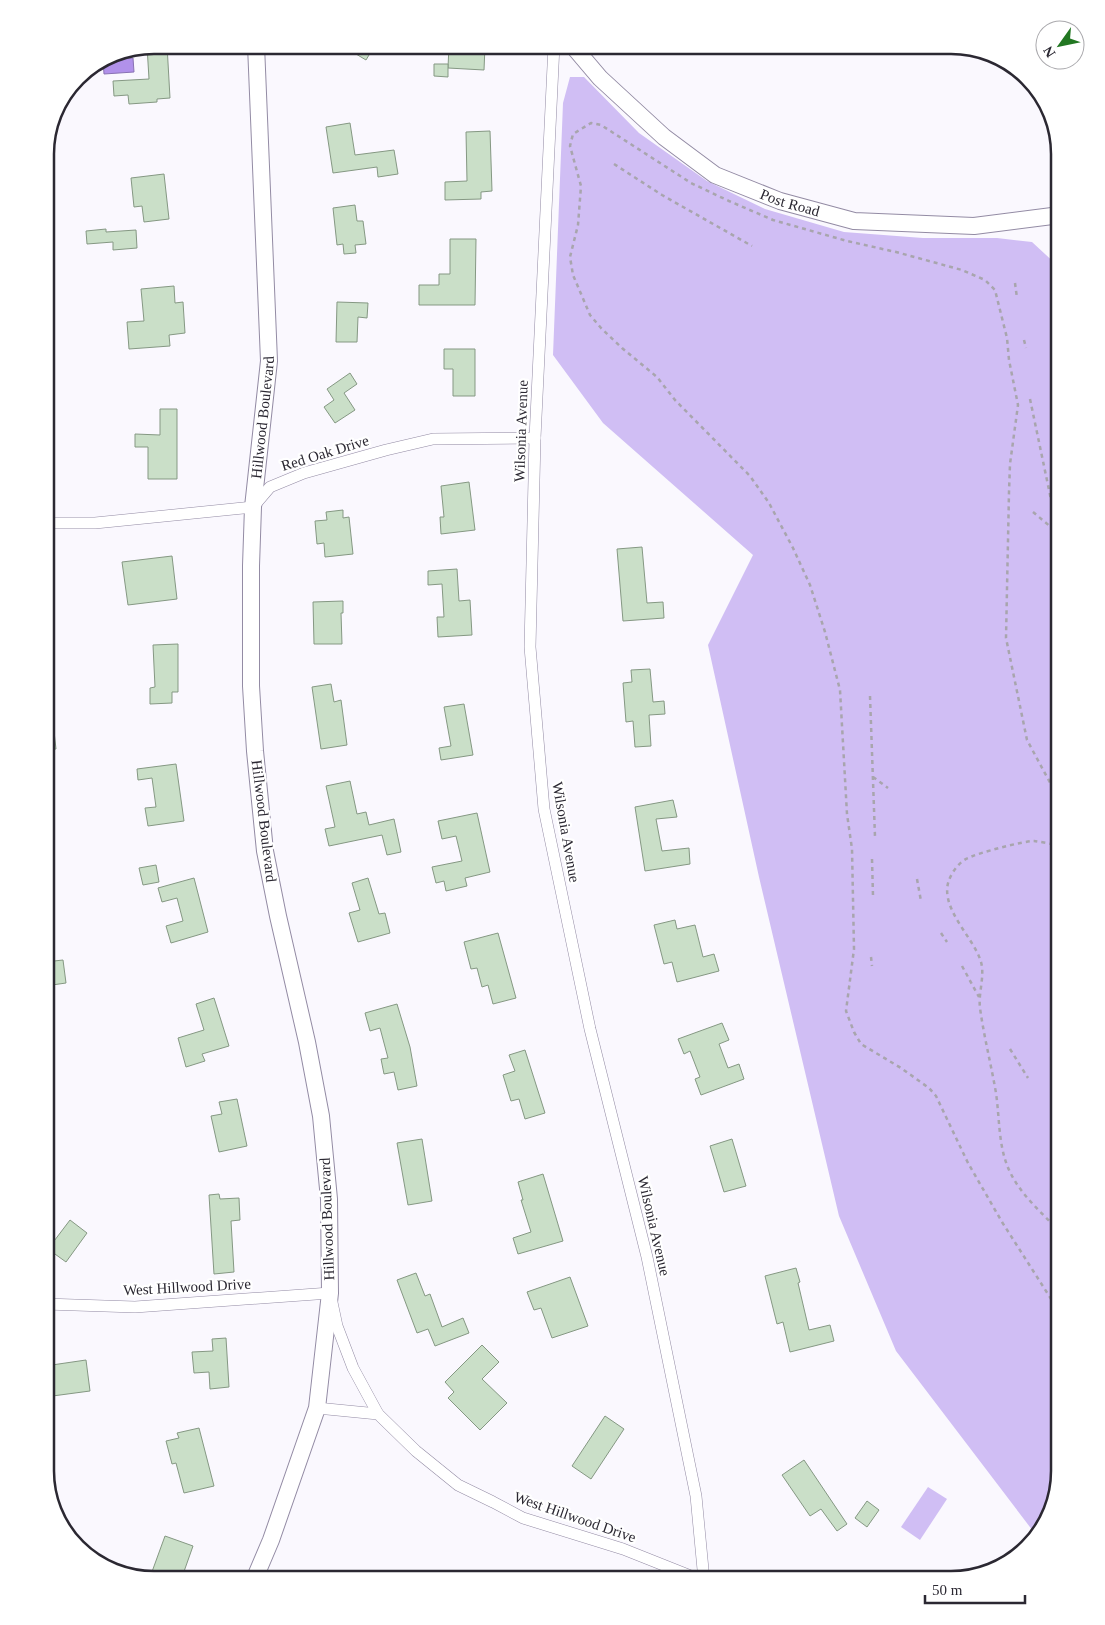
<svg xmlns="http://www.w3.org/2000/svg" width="1105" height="1625" font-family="Georgia,serif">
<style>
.green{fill:#d0bef4}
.water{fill:#b191ea;stroke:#8972b3}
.building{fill:#cadfc8;stroke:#859883}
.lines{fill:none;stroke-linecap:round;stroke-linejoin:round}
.street-casing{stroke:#938ba4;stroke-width:12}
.secondary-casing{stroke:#938ba4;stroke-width:18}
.path{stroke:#a8a5ad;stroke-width:2.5;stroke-dasharray:4 4;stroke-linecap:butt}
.street{stroke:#fff;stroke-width:11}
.secondary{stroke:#fff;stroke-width:16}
.labels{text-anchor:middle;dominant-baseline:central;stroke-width:4.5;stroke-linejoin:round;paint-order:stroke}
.street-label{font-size:15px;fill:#2b2832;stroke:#fff}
.rim{fill:none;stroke:#2b2832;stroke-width:2.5}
</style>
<rect width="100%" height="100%" fill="#faf8fe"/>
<!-- green -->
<g class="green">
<path d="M570 77H584L639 133 707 181 765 209 844 232 923 238H997L1032 242 1058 266 1060 272V1472L1045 1526 1036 1535 896 1351 839 1216 759 877 708 645 753 555 603 423 553 355 563 103Z"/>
<path d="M928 1487 947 1499 920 1540 901 1527Z"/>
</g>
<!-- water -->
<path class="water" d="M133 58 134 72 104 74 103 60Z"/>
<!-- building -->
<g class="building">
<path d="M154 45H167L170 98 157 99V102L129 104 128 95 114 96 113 81 149 79 147 46Z"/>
<path d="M341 45H375L366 60Z"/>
<path d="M449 45 485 46 484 70 448 68Z"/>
<path d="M434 64H448V77L434 76Z"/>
<path d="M350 123 355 155 394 150 398 174 378 177 377 167 333 173 326 127Z"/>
<path d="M490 131 492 191 481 192V199L445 200V182L467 181 466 132Z"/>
<path d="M164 174 169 219 144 222 142 206 134 207 131 178Z"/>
<path d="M355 205 357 221H363L366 244 355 245 356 253 344 254 343 244 337 245 333 208Z"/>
<path d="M106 229V232L136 230 137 248 113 250V242L87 244 86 231Z"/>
<path d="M450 239H476L475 305H419V285H439V274H450Z"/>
<path d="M174 286 175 303 183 302 185 333 169 335 170 346 129 349 127 322 144 321 141 289Z"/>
<path d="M337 302 368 303 367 318 358 317 357 342H336Z"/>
<path d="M444 349H475V396H453V369H444Z"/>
<path d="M350 373 357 384 344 393 355 410 335 423 324 407 334 400 327 389Z"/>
<path d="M160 409H177V479H148V447H135V434L160 435Z"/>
<path d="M469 482 475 530 441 534 440 517H444L441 486Z"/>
<path d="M343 510V518L349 517 353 554 325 557 324 543 317 544 315 521 327 520 326 512Z"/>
<path d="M642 547 647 603 663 602 664 618 623 621 617 549Z"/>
<path d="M172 556 177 599 128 605 122 562Z"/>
<path d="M457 569 459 601 470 600 472 635 438 637 437 617H444L442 584 428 585V571Z"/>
<path d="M343 601V613H341L342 644H314L313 602Z"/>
<path d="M178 644V692H172V703L150 704V688L155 687 153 645Z"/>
<path d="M650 669 653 702 664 701 665 714 649 715 651 746 635 747 633 721 626 722 623 683 632 682 631 670Z"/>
<path d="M331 684 334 702 341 700 347 745 321 749 312 687Z"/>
<path d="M464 704 473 755 441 760 439 748 451 746 444 707Z"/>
<path d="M52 714 56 749 45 750V715Z"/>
<path d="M176 764 184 821 148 826 145 808 156 807 152 778 138 780 137 769Z"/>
<path d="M350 781 357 814 366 812 369 825 394 819 401 852 387 855 382 835 329 846 325 829 335 827 326 786Z"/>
<path d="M673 800 677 817 656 819 662 851 689 848 690 864 645 871 635 807Z"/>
<path d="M477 813 490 872 465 878 467 886 446 891 444 881 436 883 432 867 462 861 456 836 442 839 438 821Z"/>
<path d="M156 865 159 882 143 885 139 868Z"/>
<path d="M194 878 208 932 171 943 166 926 183 921 177 898 162 902 158 888Z"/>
<path d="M368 878 379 914 385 913 390 933 358 942 349 913 360 910 352 883Z"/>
<path d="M675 920 677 929 695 925 703 957 714 954 719 971 677 982 672 962 664 964 654 925Z"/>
<path d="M498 933 516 998 493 1004 488 985 482 987 477 968 471 969 464 942Z"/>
<path d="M63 960 66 983 45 986V962Z"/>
<path d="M214 998 229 1046 202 1054 205 1061 186 1067 178 1038 204 1030 196 1004Z"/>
<path d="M397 1004 410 1047 417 1086 398 1090 394 1072 384 1074 381 1059 388 1058 380 1028 370 1031 365 1013Z"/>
<path d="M722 1023 729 1040 719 1044 728 1068 739 1064 744 1079 701 1095 695 1079 700 1077 690 1051 684 1054 678 1039Z"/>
<path d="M525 1050 545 1113 525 1119 519 1099 511 1101 503 1075 515 1071 509 1055Z"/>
<path d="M237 1099 247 1146 219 1152 211 1116 222 1114 219 1102Z"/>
<path d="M422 1139 432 1201 408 1205 397 1143Z"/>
<path d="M732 1139 746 1186 724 1192 710 1146Z"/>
<path d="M543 1174 563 1241 518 1254 513 1238 531 1232 521 1200H523L518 1182Z"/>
<path d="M219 1194 220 1199 239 1198 240 1220 231 1221 234 1272 214 1274 209 1195Z"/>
<path d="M70 1220 87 1233 66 1262 48 1249Z"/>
<path d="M796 1268 800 1282 798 1283 809 1330 830 1325 834 1341 790 1352 783 1322 777 1324 765 1276Z"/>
<path d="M416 1273 425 1296 430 1294 442 1327 463 1318 469 1333 435 1346 428 1329 417 1333 397 1280Z"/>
<path d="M570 1277 588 1326 552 1338 541 1308 534 1310 527 1292Z"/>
<path d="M226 1338 229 1387 210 1389 209 1372 194 1373 192 1352 213 1351 212 1339Z"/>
<path d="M482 1345 499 1362 482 1379 507 1403 480 1430 448 1398 454 1392 445 1382Z"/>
<path d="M86 1360 90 1391 45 1397V1366Z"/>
<path d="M605 1416 624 1429 591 1479 572 1466Z"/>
<path d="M199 1428 214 1486 184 1493 176 1463 172 1464 166 1441 179 1438 177 1433Z"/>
<path d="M804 1460 847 1524 837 1531 821 1509 810 1516 782 1475Z"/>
<path d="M867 1501 879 1510 867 1527 855 1518Z"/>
<path d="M165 1536 193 1546 181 1580H149Z"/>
</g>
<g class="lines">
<!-- street casing -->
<g class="street-casing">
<g id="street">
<path d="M554 45 535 438 530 647 544 809 590 1029 647 1257 696 1496 704 1580"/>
<path d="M45 523H95L253 507 270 487 304 473 386 450 433 439 535 438"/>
<path d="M45 1304 135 1307 330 1293 337 1326 353 1368 378 1414"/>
<path d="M317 1408 378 1414 416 1451 458 1485 493 1502 523 1518 623 1549 701 1580"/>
</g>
</g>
<!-- secondary casing -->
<g class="secondary-casing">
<g id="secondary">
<path id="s1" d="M572 45 600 78 664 137 715 175 780 201 854 221 974 226 1060 215"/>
<path id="s2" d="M254 1580 271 1540 317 1408 330 1293 329 1199 321 1116 307 1042 278 916 265 851 255 751 251 686V566L253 507 269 361 256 45"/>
</g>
</g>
<!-- path -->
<g class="path">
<path d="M614 164 662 195 752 246"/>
<path d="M1015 283 1017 298"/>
<path d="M1024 340 1026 348"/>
<path d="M1030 399 1058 533"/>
<path d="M1033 512 1058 533 1060 547"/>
<path d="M870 696 875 837"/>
<path d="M873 777 888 788"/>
<path d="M872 859 873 896"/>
<path d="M917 879 921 901"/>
<path d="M941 933 947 942"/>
<path d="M871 957 872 966"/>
<path d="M962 966 979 997"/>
<path d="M1010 1049 1028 1078"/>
<path d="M1060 1232C1043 1214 1022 1196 1011 1174 998 1149 1000 1121 996 1093 991 1064 984 1037 980 1008 978 992 986 974 980 959 972 936 939 907 949 880 952 872 960 861 968 858 978 853 1023 841 1034 841 1042 842 1052 844 1060 846"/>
<path d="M1060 1313 1002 1222 968 1163 936 1096 929 1088 901 1068 861 1044 854 1032 846 1011 854 949 852 849 847 814 840 690 825 632 810 585 793 548 769 503 750 476 675 400 657 377 622 348 601 328 590 315 573 275 570 257 578 225 581 186 570 146 573 134 591 123 601 125 691 183 729 201 773 220 847 241 896 252 962 270 985 280 995 290 1007 338 1009 360 1018 405 1010 464 1009 492 1006 638 1027 740 1060 801"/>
</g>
<!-- street -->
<use href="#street" class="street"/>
<!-- secondary -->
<use href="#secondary" class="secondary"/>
</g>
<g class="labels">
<!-- street labels -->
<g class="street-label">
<text stroke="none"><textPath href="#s1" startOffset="274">Post Road</textPath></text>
<text stroke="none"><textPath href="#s2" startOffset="1182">Hillwood Boulevard</textPath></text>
<text transform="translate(521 431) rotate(-88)">Wilsonia Avenue</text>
<text transform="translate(325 453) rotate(-17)">Red Oak Drive</text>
<text transform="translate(264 821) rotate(83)">Hillwood Boulevard</text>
<text transform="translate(566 832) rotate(80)">Wilsonia Avenue</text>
<text transform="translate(327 1219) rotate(-92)">Hillwood Boulevard</text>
<text transform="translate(654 1226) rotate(77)">Wilsonia Avenue</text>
<text transform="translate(187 1287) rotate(-3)">West Hillwood Drive</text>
<text transform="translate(575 1517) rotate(19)">West Hillwood Drive</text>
</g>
</g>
<!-- crop -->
<path d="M0 0H1105V1625H0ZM154 54H951A100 100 0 0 1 1051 154V1471A100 100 0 0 1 951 1571H154A100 100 0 0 1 54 1471V154A100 100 0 0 1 154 54Z" fill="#fff" fill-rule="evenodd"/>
<path class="rim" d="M154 54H951A100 100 0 0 1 1051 154V1471A100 100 0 0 1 951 1571H154A100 100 0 0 1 54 1471V154A100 100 0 0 1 154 54Z"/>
<!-- north arrow -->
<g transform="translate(1060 45) rotate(237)"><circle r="24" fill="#ffffff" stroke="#aaa9ad"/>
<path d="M0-4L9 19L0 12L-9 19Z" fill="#227722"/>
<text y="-8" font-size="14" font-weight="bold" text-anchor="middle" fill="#2b2832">N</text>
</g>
<!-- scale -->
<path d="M925 1595v8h100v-8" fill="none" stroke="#2b2832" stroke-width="2.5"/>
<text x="932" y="1595" font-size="15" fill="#2b2832" stroke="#ffffff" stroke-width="4" paint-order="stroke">50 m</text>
</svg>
